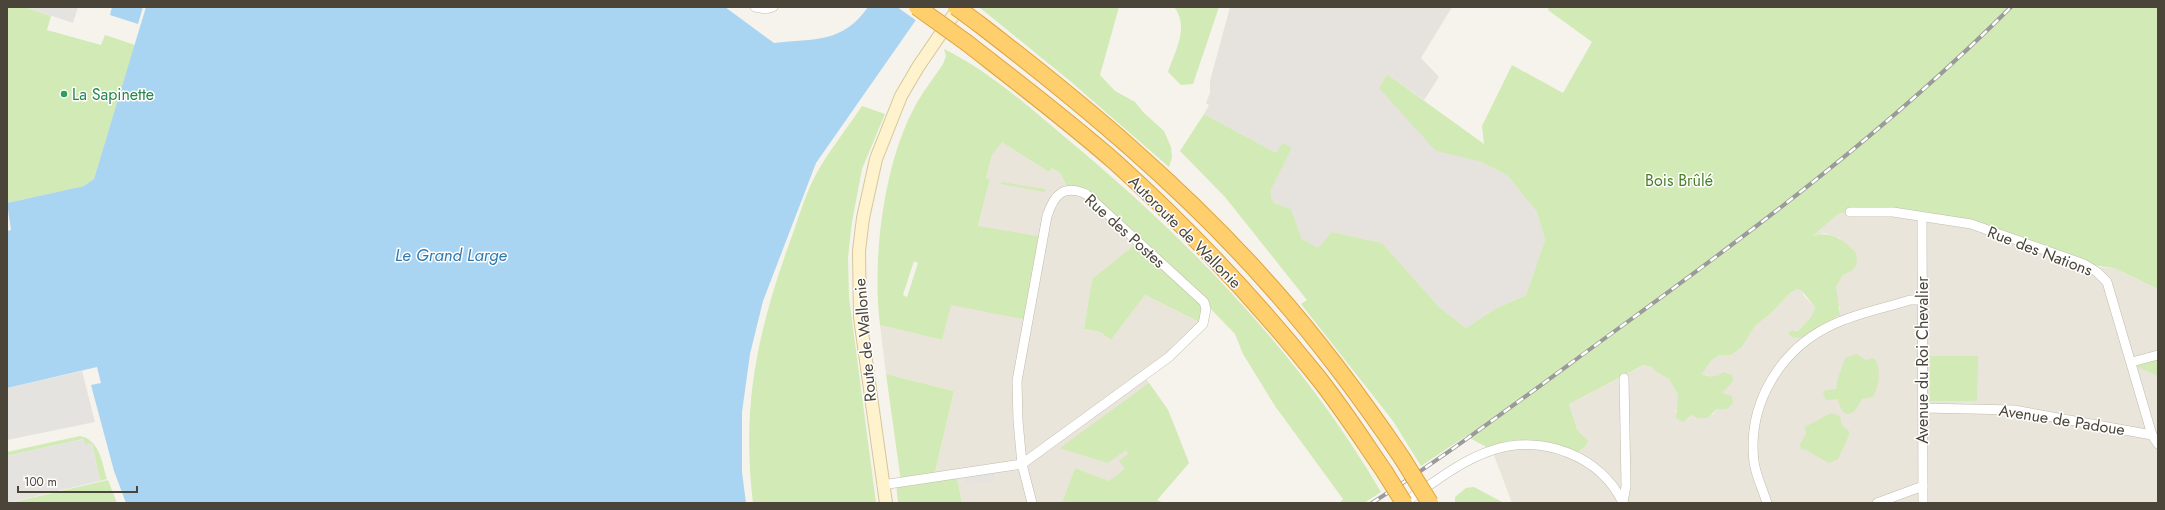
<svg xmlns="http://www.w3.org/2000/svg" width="2165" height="510" font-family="Jost,sans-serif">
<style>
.residential{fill:#eae5da}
.industrial{fill:#e6e2dd}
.green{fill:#d2eab5;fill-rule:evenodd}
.parking{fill:#e5e3e0}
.water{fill:#a9d4f2}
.pier{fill:#f6f3ec}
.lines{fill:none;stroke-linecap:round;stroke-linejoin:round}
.minor-casing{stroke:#c2bbae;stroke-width:10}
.secondary-casing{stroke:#d6c79b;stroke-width:14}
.motorway-casing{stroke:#e0a43c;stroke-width:18}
.minor{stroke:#fff;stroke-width:9}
.secondary{stroke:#fff3cd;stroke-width:12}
.motorway{stroke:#ffcf6e;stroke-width:16}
.rail-casing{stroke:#9a9a9a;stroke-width:4}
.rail{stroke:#fff;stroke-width:2.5;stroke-dasharray:8;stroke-linecap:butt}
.motorway-bridge-casing{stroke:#e0a43c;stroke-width:18;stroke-linecap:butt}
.motorway-bridge{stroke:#ffcf6e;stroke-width:16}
.leisure-dot{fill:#2e9e5b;stroke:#fff;stroke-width:1.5}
.labels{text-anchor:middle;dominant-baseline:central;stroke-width:3;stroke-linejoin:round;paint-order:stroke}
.leisure-label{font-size:16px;fill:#27864d;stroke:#fff;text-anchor:start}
.park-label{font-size:16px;fill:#4a7f2a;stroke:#fff}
.street-label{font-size:16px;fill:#4b4439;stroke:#fff}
.water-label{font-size:17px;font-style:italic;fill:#2e7ab2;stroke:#fff}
</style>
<rect width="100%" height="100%" fill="#f6f3ec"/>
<!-- residential -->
<g class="residential">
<path d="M1001 141 1049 172 1052 168 1060 173 1069 190H1077L1138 242 1092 279 1084 329 1100 332 1111 340 1145 295 1203 324 1144 376 1168 410 1189 463 1157 500 1075 468 1062 503H962L956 474 934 478 954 391 886 374 880 325 942 340 950 305 978 227 990 179 986 178 992 155Z"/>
<path d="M1850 212 1974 225 2098 267 2114 268 2158 289V503H1512L1492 450 1506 447 1578 452 1585 447 1583 435 1577 429 1569 404 1645 365 1652 367 1656 372 1669 379 1678 395V407L1675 412 1688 419 1692 415 1697 418 1713 414 1717 409 1724 410 1726 395 1721 393 1720 375 1713 377 1702 374 1711 361 1719 355H1731L1742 347 1755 326 1770 314 1790 293 1797 289 1802 291 1804 296 1815 307 1811 317 1798 331 1795 330 1802 338 1838 317 1840 309 1836 297V287L1843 275 1852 271 1840 238 1824 233 1812 237 1838 214Z"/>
</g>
<!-- industrial -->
<path class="industrial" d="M1230 7H1452L1421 58 1439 77 1424 100 1387 74 1379 88 1479 161 1507 175 1537 212 1545 240 1526 295 1495 309 1466 328 1439 307 1382 243 1332 232 1318 249 1302 239 1291 209 1274 203 1271 196V190L1292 148 1276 153 1204 114 1209 105 1206 103 1210 93V81Z"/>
<!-- green -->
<g class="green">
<path d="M7 7H25L51 16 47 30 101 45 105 35 135 45 94 179 84 186 7 203Z"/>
<path d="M979 7H1119L1100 75 1115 91 1135 102 1143 112 1164 131 1171 147 1172 157 1169 167 1070 81Z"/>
<path d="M1174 7H1219L1193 84 1181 85 1168 72C1175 51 1190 27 1174 7Z"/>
<path d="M1549 7H2158V289L2114 268 2084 264 1974 225 1850 212 1838 214 1813 236C1831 230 1844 240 1856 253L1857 264 1852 271 1843 275 1836 287 1840 315 1802 338 1792 337 1788 334 1791 331H1798L1811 317 1815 307 1802 291 1797 289 1790 293 1770 314 1755 326 1742 347 1731 355H1719L1711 361 1702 374C1709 377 1717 378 1723 372L1732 375 1733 381 1722 393 1732 396 1733 402C1729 409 1725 411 1717 409L1707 418H1697L1692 415 1683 422 1676 418 1678 395 1669 379 1656 372 1652 367 1644 365 1569 404 1577 429 1588 441 1585 447 1578 452H1568L1549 448 1492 450 1466 436 1421 466 1393 421 1301 304 1307 300 1225 197 1180 151 1204 114 1276 153 1282 143 1292 148 1271 190V196L1274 203 1291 209 1302 239 1318 248 1332 232 1382 243 1439 307 1466 328 1495 309 1526 295 1545 240 1537 212 1507 175 1479 161 1436 151 1379 88 1387 74 1484 144 1482 126 1512 65 1563 93 1592 42 1548 10Z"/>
<path d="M944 49C989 71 1028 106 1066 138 1188 239 1301 355 1381 492L1364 503H1340L1343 499 1275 406 1243 354 1235 334 1205 303 1203 324 1145 295 1111 340 1100 332 1084 329 1092 279 1138 242 1086 194 1069 190 1060 173 1052 168 1049 172 1002 142 992 155 986 178 990 179 978 226 1043 237 1029 320 951 305 942 340 880 325C872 261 883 168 913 110 921 94 933 79 943 64L946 56ZM914 261 918 263 907 297 903 295Z"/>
<path d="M862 106 885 114 862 169 852 222 848 257 849 297 876 503H753C741 404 758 329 792 236 800 214 807 189 819 169 832 147 848 127 862 106Z"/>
<path d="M1001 182 1045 189V192L1001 184Z"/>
<path d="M1856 354 1866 360 1874 358C1882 368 1879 387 1873 397L1862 399 1854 412 1848 414 1843 412 1837 399 1826 400 1823 394 1825 390 1836 389 1838 378 1845 358Z"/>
<path d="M2158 355V376L2133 365Z"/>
<path d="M1930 356H1978L1977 401H1930Z"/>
<path d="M886 374 954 391 934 477 956 474 962 503H898L896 483 901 482Z"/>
<path d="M1149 383 1168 410 1189 463 1157 500 1164 503H1062L1075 468 1109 481 1125 469 1119 461 1128 454 1126 450 1108 463 1060 448Z"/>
<path d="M1831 413 1840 416 1842 426 1849 431V435L1838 459 1829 463 1806 450 1801 449 1800 444 1806 434 1805 427Z"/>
<path d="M80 436C100 440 102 463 107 479L100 481 92 444 85 445 83 439 7 456V452Z"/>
<path d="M108 480 117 503H9Z"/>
<path d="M1474 487 1504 503H1455V497L1466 488Z"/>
</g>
<!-- parking -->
<g class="parking">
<path d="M25 7H78L73 23Z"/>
<path d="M82 371 95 422 7 440V388Z"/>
<path d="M84 439 85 445 92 444 100 481 7 503V456Z"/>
<path d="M993 468 995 480 966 484 965 473Z"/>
</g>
<!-- water -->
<g class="water">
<path d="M112 7H143L138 24 110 15Z"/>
<path d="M146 7H725L774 43C815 38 842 44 868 7H925L816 163 763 301 750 354 742 412V472L746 503H126L114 471 91 385 101 383 97 367 7 388V231L11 230 7 203 84 186 94 179Z"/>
</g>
<!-- pier -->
<path class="pier" d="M897 7H927L917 21Z"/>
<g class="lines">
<!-- minor casing -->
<g class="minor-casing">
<g id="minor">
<path d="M755 7 766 9 773 7"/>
<path d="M1850 212H1893L1971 224 2084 264 2097 272 2107 282 2152 435 2158 444"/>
<path d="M1922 217 1923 503"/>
<path d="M2132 362 2158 355"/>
<path d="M1923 408 2014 410 2152 435"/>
<path d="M882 485 1022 464 1169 357 1203 324 1206 309 1204 302 1086 194C1063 184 1054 195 1047 216L1017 381 1018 421 1022 464 1032 503"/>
<path d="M1623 502 1626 486 1624 378"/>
<path d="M1404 503C1432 484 1461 460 1493 450 1543 434 1601 456 1623 503"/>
<path d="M1767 503C1763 490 1756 476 1754 462 1747 403 1781 348 1834 324 1858 313 1885 308 1910 300H1921"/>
<path d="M1877 503 1923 486"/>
</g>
</g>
<!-- secondary casing -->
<g class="secondary-casing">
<path id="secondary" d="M886 503 860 318 859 251 863 218 876 159 901 96 918 67 959 7"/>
</g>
<!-- motorway casing -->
<g class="motorway-casing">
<g id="motorway">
<path d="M979 24C1083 104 1185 189 1272 288 1320 342 1362 399 1402 458"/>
<path d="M967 43C1017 82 1067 120 1115 162 1187 227 1255 299 1316 375 1341 406 1362 439 1384 471"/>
</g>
</g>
<!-- minor -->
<use href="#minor" class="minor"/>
<!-- secondary -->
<use href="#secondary" class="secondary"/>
<!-- motorway -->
<use href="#motorway" class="motorway"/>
<!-- rail casing -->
<g class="rail-casing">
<path id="rail" d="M1372 503C1453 451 1530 393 1608 336 1749 234 1888 130 2011 7"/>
</g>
<!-- rail -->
<use href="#rail" class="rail"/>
<!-- motorway-bridge casing -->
<g class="motorway-bridge-casing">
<g id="motorway-bridge">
<path d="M917 7 967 43"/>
<path d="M956 7 979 24"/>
<path d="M1402 458 1430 503"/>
<path d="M1384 471 1404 503"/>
</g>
</g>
<!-- motorway-bridge -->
<use href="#motorway-bridge" class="motorway-bridge"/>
</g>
<!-- markers -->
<circle class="leisure-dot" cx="64" cy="94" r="4"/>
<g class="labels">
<!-- leisure labels -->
<g class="leisure-label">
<text x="72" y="94">La Sapinette</text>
</g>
<!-- park labels -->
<g class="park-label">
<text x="1679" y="180">Bois Brûlé</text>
</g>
<!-- street labels -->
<g class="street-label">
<text transform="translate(1125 231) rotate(42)">Rue des Postes</text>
<text transform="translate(1185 232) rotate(45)">Autoroute de Wallonie</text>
<text transform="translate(2040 251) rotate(21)">Rue des Nations</text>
<text transform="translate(865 340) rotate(-95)">Route de Wallonie</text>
<text transform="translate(1922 360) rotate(-90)">Avenue du Roi Chevalier</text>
<text transform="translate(2062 420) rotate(9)">Avenue de Padoue</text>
</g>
<!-- water labels -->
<g class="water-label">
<text x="451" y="255">Le Grand Large</text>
</g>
</g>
<!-- border -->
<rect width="2165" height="510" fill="none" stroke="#4b4439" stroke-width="16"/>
<!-- scale -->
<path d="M18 486v6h119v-6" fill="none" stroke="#4b4439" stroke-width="2"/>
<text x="24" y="486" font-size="12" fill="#4b4439" stroke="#ffffff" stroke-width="3" paint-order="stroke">100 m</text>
</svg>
